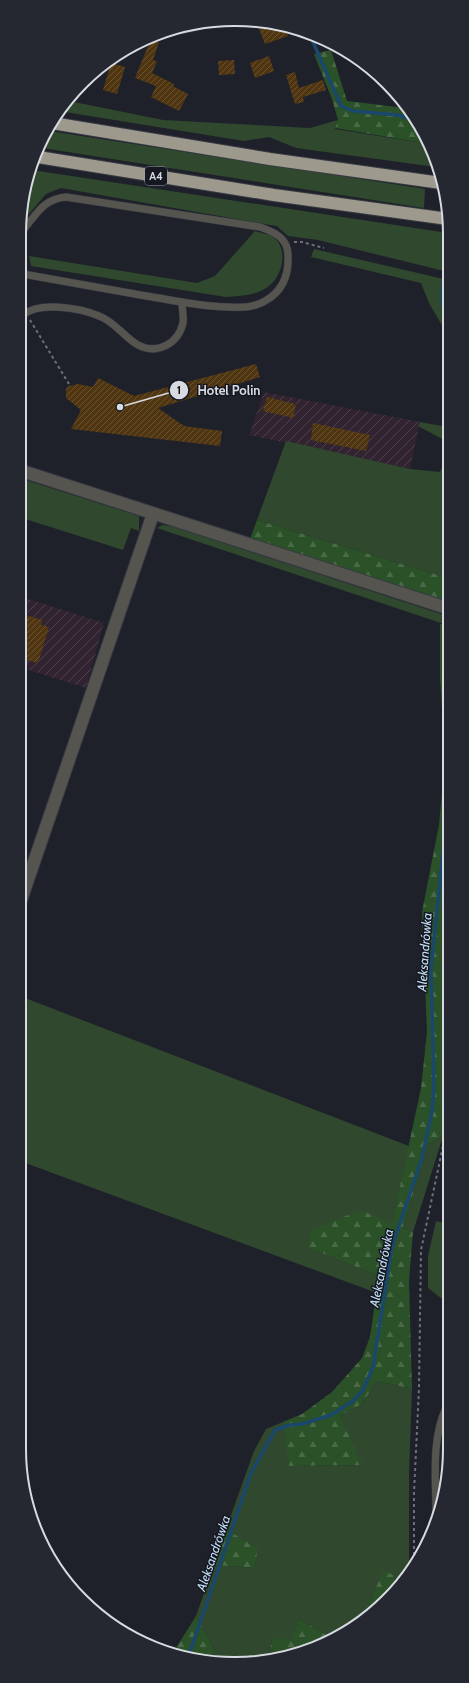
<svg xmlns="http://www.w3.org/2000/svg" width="469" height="1683" font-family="Cabin,sans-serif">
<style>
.industrial{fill:url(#industrial-furrows)}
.grass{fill:#30482e}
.forest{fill:url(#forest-firs)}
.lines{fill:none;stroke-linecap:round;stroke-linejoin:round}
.stream{stroke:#1a476c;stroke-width:3.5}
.building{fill:url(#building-hatch)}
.lane-casing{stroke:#383b44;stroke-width:8}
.street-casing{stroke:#383b44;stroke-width:14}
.secondary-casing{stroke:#383b44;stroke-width:14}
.highway-casing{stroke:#383b44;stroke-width:14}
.path{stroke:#6d7078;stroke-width:2;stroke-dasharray:3 3;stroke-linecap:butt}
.lane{stroke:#55544f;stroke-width:7}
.street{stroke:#55544f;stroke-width:12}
.secondary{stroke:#727068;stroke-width:12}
.highway{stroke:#9d998d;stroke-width:12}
.labels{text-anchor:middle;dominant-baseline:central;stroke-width:3;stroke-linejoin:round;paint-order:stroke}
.shield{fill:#151821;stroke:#9ea0a7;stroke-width:1}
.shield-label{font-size:11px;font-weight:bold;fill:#d8dae1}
.water-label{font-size:13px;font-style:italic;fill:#c2ddf5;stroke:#151821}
.rim{fill:none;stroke:#d8dae1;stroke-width:2}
.leader{fill:none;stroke:#d8dae1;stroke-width:1.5}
.callout-dot{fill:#d8dae1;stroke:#151821;stroke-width:1.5}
.mark-label{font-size:12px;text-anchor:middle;font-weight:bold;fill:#111}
.callout-label{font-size:13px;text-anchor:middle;font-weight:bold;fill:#d8dae1;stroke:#151821;stroke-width:3;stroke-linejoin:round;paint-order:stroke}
</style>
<defs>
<pattern id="industrial-furrows" width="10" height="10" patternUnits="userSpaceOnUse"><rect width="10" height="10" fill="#312330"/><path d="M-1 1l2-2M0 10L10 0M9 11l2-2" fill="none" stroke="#4e424e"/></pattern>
<pattern id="forest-firs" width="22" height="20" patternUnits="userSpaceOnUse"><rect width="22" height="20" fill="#2b5128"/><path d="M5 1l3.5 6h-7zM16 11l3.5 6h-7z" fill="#496947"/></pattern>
<pattern id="building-hatch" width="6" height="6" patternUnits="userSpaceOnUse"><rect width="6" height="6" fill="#503511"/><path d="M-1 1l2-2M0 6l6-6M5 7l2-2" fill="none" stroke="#685233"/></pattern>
</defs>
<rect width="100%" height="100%" fill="#1e212a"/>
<!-- industrial -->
<g class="industrial">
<path d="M264 392 420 422 410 469 249 435Z"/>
<path d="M22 597 104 623 86 688 22 668Z"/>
</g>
<!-- grass -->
<g class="grass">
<path d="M69 101 163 120 310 128 338 120 335 129 429 144 436 167 296 148 269 137 244 141 59 111Z"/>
<path d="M49 131 425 189 424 208 42 148Z"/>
<path d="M32 170 448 233V271L440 270 318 240 288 236 277 226 264 224 61 188 46 194 23 221V193Z"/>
<path d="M255 231C260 233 269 234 273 237 290 249 282 279 266 288 254 296 240 296 226 297L31 266 29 256 197 283 215 276Z"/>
<path d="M314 249 448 280V442L418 426 420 422 442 426 446 358 443 327 429 303 421 283 311 257Z"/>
<path d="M286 441 410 469 440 472 445 460H448V578L257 520Z"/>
<path d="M22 479 139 516V531L131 528 123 550 22 518Z"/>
<path d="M162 525 171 526 447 616V625L157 528Z"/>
<path d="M20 996 409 1146 392 1224 310 1248 379 1276 377 1293 20 1161Z"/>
<path d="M443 1136 413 1232 403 1228 428 1144Z"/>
<path d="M436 1221 444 1223 446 1232V1302L428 1288V1256Z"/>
<path d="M377 1381 412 1389 409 1475V1573L394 1589V1575L383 1572 361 1622 330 1637 299 1619 290 1641 272 1638 270 1649 285 1657 220 1664 208 1660 215 1650 196 1616 214 1565 254 1568 257 1549 226 1529 254 1451 266 1429 283 1422 290 1466 362 1465 340 1416 362 1404Z"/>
<path d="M446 1424V1490L441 1501 442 1431Z"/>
<path d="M126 1632 176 1648 174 1651 139 1642Z"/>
</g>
<!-- forest -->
<g class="forest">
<path d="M331 50 347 101 405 108 429 144 335 128 338 120 332 99 314 54Z"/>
<path d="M257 520 448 578 447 598 437 601 250 539Z"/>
<path d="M440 624 447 625V1113L443 1136 428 1144 403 1228 413 1232 409 1280 412 1389 377 1381 362 1404 340 1416 363 1465 289 1466 283 1422 302 1414 332 1392 362 1358 370 1337 379 1276 309 1248 310 1231 360 1210 392 1223 421 1088 427 1032 422 912 439 825 445 757 440 678Z"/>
<path d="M226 1529 258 1549 254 1568 214 1565Z"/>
<path d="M383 1571 394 1575V1589L366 1620 361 1622Z"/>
<path d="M196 1616 215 1650 208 1660 174 1651Z"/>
<path d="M299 1619 330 1637 290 1657H285L270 1649 272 1638 290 1640Z"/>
</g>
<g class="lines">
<!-- stream -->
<g class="stream">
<path d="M312 35 313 42 341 106 353 111 398 115 415 121"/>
<path d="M446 268 448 261"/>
<path d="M443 282 442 300 448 324"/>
<path d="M443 600 446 584 448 539"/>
<path d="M444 614 447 662"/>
<path d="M189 1655 251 1473 275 1430 290 1425 302 1424 331 1415 353 1401 363 1390 373 1367 392 1247 422 1158 432 1112 434 1087 431 969 447 813"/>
</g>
</g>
<!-- building -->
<g class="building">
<path d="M277 23 284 26 288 36 265 44 259 29Z"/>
<path d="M153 40 159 42 153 60 157 62 152 73 174 84 173 86 188 94 179 111 151 97 156 86 135 78 150 41Z"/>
<path d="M269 56 274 71 255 78 250 63Z"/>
<path d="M234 60 235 74 219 75 218 61Z"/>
<path d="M111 63 125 67 117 94 103 90Z"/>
<path d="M295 72 299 88 323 80 326 90 303 97 304 102 295 104 286 75Z"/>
<path d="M256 364 260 377 158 408 184 426 222 431 220 446 71 429 81 410 66 398V389L69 386 78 384 93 387 98 378 134 396Z"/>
<path d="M267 397 296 404 293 418 263 411Z"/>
<path d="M313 423 370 435 366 451 311 440Z"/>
<path d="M22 614 42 620 41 625 49 627 38 663 22 659Z"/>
</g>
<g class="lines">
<!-- lane casing -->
<g class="lane-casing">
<g id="lane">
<path d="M23 274C64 281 105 289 146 296 178 301 212 309 245 307 251 307 260 304 265 301 283 291 289 274 288 255 288 238 274 232 260 227L66 197C43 199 37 214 23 230"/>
<path d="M23 315C39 301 80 308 99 316 114 321 125 338 138 345 157 355 178 344 183 323 184 317 182 309 182 302"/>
<path d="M436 1515C436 1480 431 1440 446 1408"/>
</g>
</g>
<!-- street casing -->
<g class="street-casing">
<g id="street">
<path d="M22 471 447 608"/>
<path d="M21 900 153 514"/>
</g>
</g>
<!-- secondary casing -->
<g class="secondary-casing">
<path id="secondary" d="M183 27 200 23"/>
</g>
<!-- highway casing -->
<g class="highway-casing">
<g id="highway">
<path d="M52 123 270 159 441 183"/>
<path d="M38 157 274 195 448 219"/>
</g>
</g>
<!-- path -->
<g class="path">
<path d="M294 242H302L324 248"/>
<path d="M30 320 69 384"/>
<path d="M414 1567V1493L419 1388 421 1250 447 1127"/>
</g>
<!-- lane -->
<use href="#lane" class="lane"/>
<!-- street -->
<use href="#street" class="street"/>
<!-- secondary -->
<use href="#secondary" class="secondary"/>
<!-- highway -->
<use href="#highway" class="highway"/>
</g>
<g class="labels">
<!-- shield labels -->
<rect class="shield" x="145" y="167" width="22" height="18" rx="3"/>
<g class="shield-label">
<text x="156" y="176">A4</text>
</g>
<!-- water labels -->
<g class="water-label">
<text transform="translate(424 952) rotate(-86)">Aleksandrówka</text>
<text transform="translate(381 1268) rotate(-79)">Aleksandrówka</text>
<text transform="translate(213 1553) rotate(-71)">Aleksandrówka</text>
</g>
</g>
<!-- crop -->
<path d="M0 0H469V1683H0ZM234 26H235A208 208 0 0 1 443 234V1449A208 208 0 0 1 235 1657H234A208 208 0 0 1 26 1449V234A208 208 0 0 1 234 26Z" fill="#252830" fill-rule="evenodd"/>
<path class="rim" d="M234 26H235A208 208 0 0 1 443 234V1449A208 208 0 0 1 235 1657H234A208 208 0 0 1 26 1449V234A208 208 0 0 1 234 26Z"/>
<!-- callouts -->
<path class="leader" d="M120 407L179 390"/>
<g class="callout-dot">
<circle cx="120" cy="407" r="4"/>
<circle cx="179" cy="390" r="10"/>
</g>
<g class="mark-label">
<text x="179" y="394">1</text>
</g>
<g class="callout-label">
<text x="229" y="395">Hotel Polin</text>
</g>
</svg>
